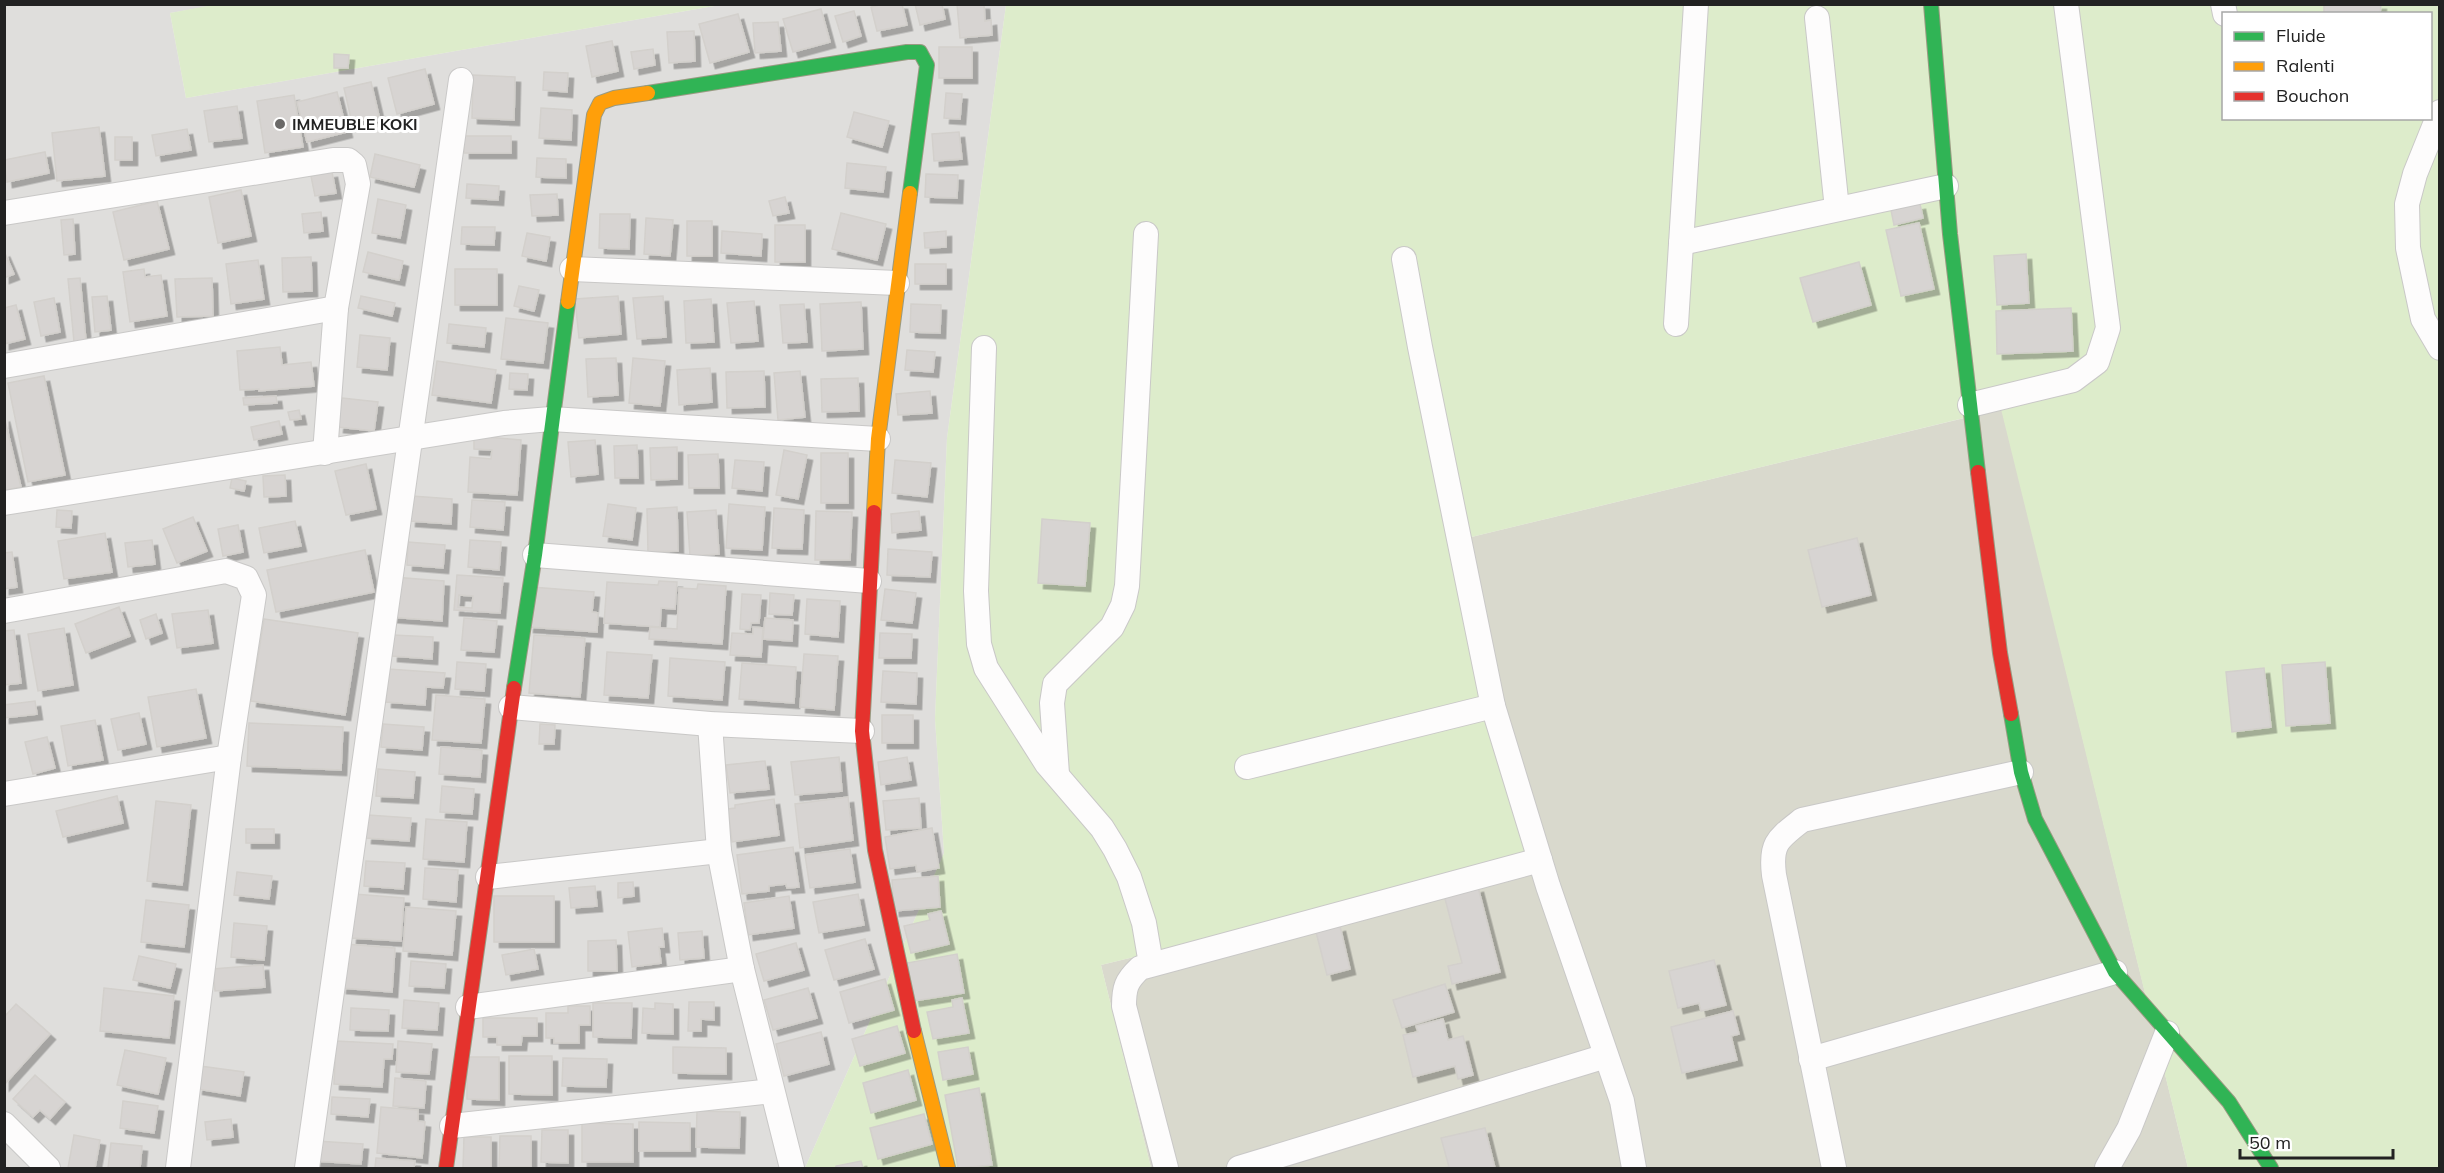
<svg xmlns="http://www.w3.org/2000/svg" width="2444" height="1173" font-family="Mulish,sans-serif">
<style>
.residential{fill:#dfdedc}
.construction{fill:#d9d9cd}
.grass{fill:#ddeccb;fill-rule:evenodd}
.building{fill:#d7d4d2;stroke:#d3d0cc;stroke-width:1.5;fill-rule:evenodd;filter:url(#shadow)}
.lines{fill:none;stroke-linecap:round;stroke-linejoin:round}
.street-casing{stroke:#c9c8c7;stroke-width:26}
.fast-casing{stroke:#999a82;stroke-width:16}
.slow-casing{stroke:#999a82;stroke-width:16}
.jam-casing{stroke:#999a82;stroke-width:16}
.street{stroke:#fdfcfc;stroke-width:24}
.fast{stroke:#30b455;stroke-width:14}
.slow{stroke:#ff9f0a;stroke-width:14}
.jam{stroke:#e5322d;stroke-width:14}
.poi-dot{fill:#6a6968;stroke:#fff;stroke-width:2}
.labels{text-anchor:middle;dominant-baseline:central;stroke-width:6;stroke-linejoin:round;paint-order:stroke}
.poi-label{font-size:16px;font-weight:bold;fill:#222;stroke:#fff;text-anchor:start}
</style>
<defs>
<filter id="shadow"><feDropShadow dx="5.5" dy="5.5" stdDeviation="0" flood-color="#0004"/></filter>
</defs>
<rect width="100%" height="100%" fill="#f0eeeb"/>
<!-- residential -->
<path class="residential" d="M5 5H218L170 13 186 98 720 5H1006L947 438 935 719 944 853 805 1168H5Z"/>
<!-- construction -->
<path class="construction" d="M2002 409 2188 1168H1151L1101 965 1537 859 1459 540Z"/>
<!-- grass -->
<g class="grass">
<path d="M218 4 720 5 186 98 170 13Z"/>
<path d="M1006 5H2439V1168H2188L2001 409 1459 540 1537 859 1101 965 1151 1168H805L944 853 935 719 947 438ZM2224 14H2430V118H2224Z"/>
</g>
<!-- building -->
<g class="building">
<path d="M884 4H902L907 25 877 31 871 7Z"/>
<path d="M915 4H942L945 19 920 25Z"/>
<path d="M957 4H984L985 21 991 20 992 35 960 38Z"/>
<path d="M2324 4H2381L2380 14H2324Z"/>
<path d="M821 9 830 42 793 52 783 19Z"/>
<path d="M854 11 861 36 843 42 835 16Z"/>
<path d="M738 14 749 52 710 63 699 24Z"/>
<path d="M778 22 781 51 755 53 753 23Z"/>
<path d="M694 31 695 61 669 63 667 32Z"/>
<path d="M612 41 618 71 592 77 586 46Z"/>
<rect x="939" y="47" width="33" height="31"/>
<path d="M653 49 655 65 634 69 631 52Z"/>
<path d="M334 54 349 55 348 68H334Z"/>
<path d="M425 69 434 104 397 114 388 78Z"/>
<path d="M544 72 568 73 567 92 543 90Z"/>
<path d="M473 75 515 77 514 120 472 118Z"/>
<path d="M371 82 379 116 352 123 344 88Z"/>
<path d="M337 92 347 132 307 142 297 102Z"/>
<path d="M946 93 962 94 960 119 944 118Z"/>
<path d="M294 95 303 147 265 153 257 101Z"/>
<path d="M237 106 242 138 209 142 204 111Z"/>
<path d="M541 108 572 110 571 140 539 138Z"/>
<path d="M854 112 889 121 882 147 847 137Z"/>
<path d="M99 127 105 176 57 181 52 133Z"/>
<path d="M187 129 191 150 156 156 152 135Z"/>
<path d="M959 132 962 159 934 161 932 134Z"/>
<rect x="464" y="136" width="47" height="17"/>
<rect x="115" y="137" width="17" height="23"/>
<path d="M45 152 49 173 7 182 4 160Z"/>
<path d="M375 154 420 165 414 187 370 177Z"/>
<path d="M537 158 566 159V178L536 177Z"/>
<path d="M847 163 886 167 883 192 845 188Z"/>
<path d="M332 172 336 193 315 196 311 176Z"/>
<path d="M926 174 958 175 957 198 925 197Z"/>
<path d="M467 184 499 186 498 200 466 198Z"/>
<path d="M241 190 251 236 218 243 209 197Z"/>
<path d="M557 194 558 215 532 216 530 195Z"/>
<path d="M785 197 789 213 773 216 769 201Z"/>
<path d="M378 199 406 205 400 238 372 233Z"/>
<path d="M157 201 169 249 124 260 113 212Z"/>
<path d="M1920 204 1923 218 1894 225 1891 210Z"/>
<path d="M321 212 323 231 304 233 302 214Z"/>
<path d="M841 213 886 224 877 260 832 249Z"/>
<path d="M600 214H630L629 249 599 248Z"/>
<path d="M646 218 673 220 670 256 644 254Z"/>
<path d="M73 219 75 254 64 255 61 220Z"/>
<rect x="687" y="221" width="25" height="35"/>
<path d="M1919 223 1934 289 1901 296 1886 230Z"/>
<rect x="775" y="225" width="30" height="37"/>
<path d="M462 227H495L494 245 461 244Z"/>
<path d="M722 231 762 234 761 256 721 253Z"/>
<path d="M946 231V247L925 248 924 233Z"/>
<path d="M527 233 550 237 546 261 522 256Z"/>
<path d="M4 251 14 274 4 278Z"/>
<path d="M368 252 403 261 399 280 363 272Z"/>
<path d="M2026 254 2029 303 1997 305 1994 256Z"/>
<path d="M311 257 312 291 283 292 282 258Z"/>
<path d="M258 260 264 299 231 304 226 264Z"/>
<path d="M1859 262 1871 305 1813 322 1800 278Z"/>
<rect x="915" y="264" width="31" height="20"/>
<path d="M144 269 145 277 161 275 167 316 130 322 123 272Z"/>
<rect x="455" y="269" width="42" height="36"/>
<path d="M80 278 86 341 74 342 68 279Z"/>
<path d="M212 278 213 316 177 317 175 279Z"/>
<path d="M519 286 539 290 534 311 514 306Z"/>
<path d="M107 296 111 330 95 332 92 297Z"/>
<path d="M361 296 395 303 392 316 358 308Z"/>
<path d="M618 296 621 334 579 338 575 299Z"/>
<path d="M663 296 666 337 637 339 633 298Z"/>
<path d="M54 298 60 332 41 336 34 302Z"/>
<path d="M711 299 714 342 686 343 684 301Z"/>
<path d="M754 301 758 341 731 343 727 303Z"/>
<path d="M861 302 863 349 822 351 820 304Z"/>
<path d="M804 304 807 342 783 343 780 305Z"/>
<path d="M911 304 941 305 940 333 910 332Z"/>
<path d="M16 305 25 339 4 344V308Z"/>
<path d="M2071 308 2073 351 1997 354 1996 311Z"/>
<path d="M506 318 548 323 543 363 501 359Z"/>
<path d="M449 324 486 328 484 347 447 343Z"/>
<path d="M360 335 390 338 387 370 357 367Z"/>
<path d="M280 347 282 365 311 362 314 386 259 391V389L240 390 237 351Z"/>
<path d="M907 350 935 352 933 372 905 370Z"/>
<path d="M616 358 618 395 588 397 586 359Z"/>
<path d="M633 358 665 361 660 406 629 403Z"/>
<path d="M437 361 496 370 491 403 432 395Z"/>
<path d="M710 368 712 402 679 405 677 370Z"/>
<path d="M764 371 765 407 727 408 726 372Z"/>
<path d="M800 371 805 417 778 420 774 373Z"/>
<path d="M510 373 528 374 527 390 509 389Z"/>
<path d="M44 376 65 475 28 482 8 383Z"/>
<path d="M858 378 859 411 822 412 821 379Z"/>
<path d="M930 391 932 413 898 415 896 394Z"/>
<path d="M276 396 277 403 244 405 243 398Z"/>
<path d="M342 398 378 402 374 431 338 427Z"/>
<path d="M299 410 301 419 290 420 288 412Z"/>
<path d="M4 416 21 487 6 490 4 481Z"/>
<path d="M279 421 282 434 254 440 251 427Z"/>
<path d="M474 436 521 440 517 495 468 492 470 457 491 459 492 450 474 449Z"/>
<path d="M595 440 598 474 571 477 568 442Z"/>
<path d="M637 445 638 478H615L614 446Z"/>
<path d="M677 447V479L651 480 650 448Z"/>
<path d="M784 450 807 455 798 499 776 495Z"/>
<rect x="821" y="453" width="27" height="50"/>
<path d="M718 454 719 488H689L688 455Z"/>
<path d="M735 460 764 462 762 491 732 488Z"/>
<path d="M895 460 931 463 927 497 892 493Z"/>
<path d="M366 464 376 509 346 515 335 471Z"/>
<path d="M285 475 286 496 264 497 263 476Z"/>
<path d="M232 478 246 481 244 491 230 488Z"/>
<path d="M412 496 452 499 451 524 410 521Z"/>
<path d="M472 500 505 502 503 530 470 527Z"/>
<path d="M608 504 636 508 632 540 603 536Z"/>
<path d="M729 504 765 507 762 550 726 548Z"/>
<path d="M677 507 678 551 648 552 647 509Z"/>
<path d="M774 508 804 510 802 549 772 548Z"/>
<path d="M57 510 72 511 71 528 56 527Z"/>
<path d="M716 510 719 554 690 556 687 512Z"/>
<path d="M816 511 852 512 850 560H815Z"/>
<path d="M919 511 921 530 892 533 891 514Z"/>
<path d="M193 517 207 551 177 563 163 529Z"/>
<path d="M1042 519 1090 523 1085 586 1038 583Z"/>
<path d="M295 521 301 546 264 553 259 528Z"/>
<path d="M238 525 243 552 223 556 218 529Z"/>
<path d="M105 533 112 572 64 579 58 541Z"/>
<path d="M1857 538 1871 595 1822 607 1808 550Z"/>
<path d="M152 540 155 564 128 567 125 543Z"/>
<path d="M470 540 501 542 499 570 468 567Z"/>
<path d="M408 542 445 545 443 568 407 565Z"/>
<path d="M888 549 932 552 930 577 887 575Z"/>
<path d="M365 550 374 592 276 612 267 570Z"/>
<path d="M12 552 17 587 4 589V553Z"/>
<path d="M457 575 503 578 500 613 454 610ZM459 595 473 596 472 608 458 607Z"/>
<path d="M393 577 444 581 442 621 390 617Z"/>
<path d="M659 581 677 582 675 609 661 608 660 627 604 623 607 582 658 585Z"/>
<path d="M698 584 726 586 722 644 649 639 650 627 677 629 679 588 697 589Z"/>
<path d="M532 587 594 592 592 612 598 613 597 632 528 627Z"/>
<path d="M885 589 916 593 912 623 881 620Z"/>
<path d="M770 593 794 595 792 615 769 614Z"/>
<path d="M742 594 761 595 759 623H751L750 630 740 629Z"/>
<path d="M807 599 840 601 838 637 805 634Z"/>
<path d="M119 607 130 636 86 653 75 624Z"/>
<path d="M208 610 213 643 177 648 172 614Z"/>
<path d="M156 614 162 633 146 639 140 620Z"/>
<path d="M464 618 497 621 494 652 461 650Z"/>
<path d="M765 618 793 620 792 641 763 639Z"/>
<path d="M264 619 358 633 345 715 251 701Z"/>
<path d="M753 627 763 628 761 657 730 655 732 633 753 634Z"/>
<path d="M64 628 73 685 38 691 28 634Z"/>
<path d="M14 630 21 683 4 685V631Z"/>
<path d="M880 633 912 634 911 658H879Z"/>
<path d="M393 635 433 637 432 659 392 656Z"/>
<path d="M534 635 585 638 580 697 529 693Z"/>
<path d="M607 652 652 655 648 698 604 695Z"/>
<path d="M804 654 838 656 834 710 800 707Z"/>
<path d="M670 658 725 662 722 700 668 696Z"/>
<path d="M457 662 486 664 484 691 455 689Z"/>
<path d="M2325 662 2330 723 2286 726 2282 665Z"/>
<path d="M742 663 796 667 794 703 739 699Z"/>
<path d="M2264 668 2271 727 2232 732 2226 672Z"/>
<path d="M388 669 445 673 443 688 426 687 425 705 386 702Z"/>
<path d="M883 671 917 673 916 704 881 702Z"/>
<path d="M196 689 206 738 157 747 148 697Z"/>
<path d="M436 695 485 699 481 743 432 740Z"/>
<path d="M35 701 37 714 4 718V705Z"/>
<path d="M139 713 146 744 118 750 111 719Z"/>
<rect x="882" y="715" width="31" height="28"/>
<path d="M95 720 103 760 68 766 61 726Z"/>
<path d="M249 723 343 727 341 770 247 766Z"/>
<path d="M383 724 424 727 422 750 381 747Z"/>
<path d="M540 724 555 725 554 744H539Z"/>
<path d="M47 737 55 768 33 774 25 742Z"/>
<path d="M441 747 482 750 480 777 439 774Z"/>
<path d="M839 757 842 791 795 795 791 762Z"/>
<path d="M907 757 911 780 881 785 878 762Z"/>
<path d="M765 761 769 789 730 793 726 765Z"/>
<path d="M378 769 415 772 413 798 376 796Z"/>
<path d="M442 786 474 789 472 814 440 812Z"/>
<path d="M117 796 123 823 63 837 56 811Z"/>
<path d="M848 797 853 840 800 848 795 804Z"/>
<path d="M919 798 921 828 886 830 883 801Z"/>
<path d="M774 799 779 835 732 842 728 809 735 808V805Z"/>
<path d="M156 801 191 805 182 885 147 881Z"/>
<path d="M368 815 411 818 409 841 366 838Z"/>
<path d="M426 819 467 822 464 862 423 859Z"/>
<path d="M932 828 939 868 917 872 916 865 890 869 885 837Z"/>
<rect x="246" y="829" width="28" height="14"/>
<path d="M793 847 799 887 787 888 786 884 769 886V891L742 894 737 855Z"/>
<path d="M850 849 855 882 810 888 805 855Z"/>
<path d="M366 861 405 863 403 889 364 886Z"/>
<path d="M425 868 458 870 456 902 423 899Z"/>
<path d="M237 872 272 876 269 899 234 895Z"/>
<path d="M938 876 940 907 894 911 892 880Z"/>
<path d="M633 882 634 896 618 898V883Z"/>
<path d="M595 886 597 906 571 908 569 888Z"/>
<path d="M1478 887 1500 972 1452 984 1448 966 1462 963 1444 895Z"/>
<path d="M354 894 404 898 401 941 351 938Z"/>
<path d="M858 894 864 925 819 933 813 902Z"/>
<rect x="494" y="896" width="60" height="46"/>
<path d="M789 896 794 928 748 935 744 903Z"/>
<path d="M146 900 189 905 184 947 141 942Z"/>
<path d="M406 907 456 911 452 955 403 951Z"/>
<path d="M941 911 949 944 911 953 904 926 930 920 928 914Z"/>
<path d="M234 923 267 926 264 960 231 957Z"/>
<path d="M1340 926 1350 969 1327 975 1316 932Z"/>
<path d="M662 928 664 947H659L661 963 632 967 628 932Z"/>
<path d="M702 931 704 958 680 960 678 933Z"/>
<path d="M865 939 874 969 834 980 825 950Z"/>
<path d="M616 940 617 971H588V941Z"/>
<path d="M796 943 804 970 764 981 756 954Z"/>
<path d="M345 944 395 948 392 992 341 988Z"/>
<path d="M534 949 538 969 506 975 502 955Z"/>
<path d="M957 954 964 993 914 1001 907 963Z"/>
<path d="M139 956 176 964 170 988 133 980Z"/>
<path d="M1714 960 1726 1005 1701 1011 1699 1003 1678 1008 1669 971Z"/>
<path d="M411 961 446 964 444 988 409 986Z"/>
<path d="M263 965 265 987 215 991 213 969Z"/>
<path d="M885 979 894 1010 849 1023 840 992Z"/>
<path d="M1445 984 1454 1012 1402 1028 1393 1000Z"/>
<path d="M104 988 174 996 169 1038 100 1031Z"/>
<path d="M808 988 817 1018 773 1030 764 1000Z"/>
<path d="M962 998 969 1033 933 1039 927 1012 953 1007 952 1000Z"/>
<path d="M404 1000 439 1003 437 1030 402 1028Z"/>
<path d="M689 1002H714V1020L701 1019V1031H688Z"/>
<path d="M593 1003H632L631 1038 593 1037Z"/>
<path d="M655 1003 673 1004V1034L642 1033 643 1008 655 1009Z"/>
<path d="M16 1004 50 1034 4 1085V1017Z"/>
<path d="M568 1006H590V1025H579V1043H554V1038H546V1013H568Z"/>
<path d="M351 1008 389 1010 388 1031 350 1030Z"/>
<path d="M1733 1011 1739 1034 1731 1036 1737 1060 1682 1073 1671 1027Z"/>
<path d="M483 1018H537V1036H522L521 1045H497V1037H483Z"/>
<path d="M1443 1019 1448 1040 1463 1036 1473 1075 1458 1079 1455 1066 1413 1077 1403 1035 1418 1032 1416 1026Z"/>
<path d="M897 1026 905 1053 860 1066 852 1039Z"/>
<path d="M821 1032 829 1064 784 1076 776 1044Z"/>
<path d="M336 1041 393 1044 392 1059H384L382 1087 334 1084Z"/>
<path d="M398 1041 432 1044 429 1074 396 1072Z"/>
<path d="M673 1047 726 1048V1074L673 1073Z"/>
<path d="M968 1047 973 1074 943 1080 938 1052Z"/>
<path d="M125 1050 166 1058 158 1094 117 1085Z"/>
<path d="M509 1056H552V1095L509 1094Z"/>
<path d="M467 1057H499V1100L467 1099Z"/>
<path d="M563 1058 607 1059 606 1087 562 1086Z"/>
<path d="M200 1066 244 1072 240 1096 197 1089Z"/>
<path d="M908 1070 916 1100 871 1113 863 1083Z"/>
<path d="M35 1075 65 1102 50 1119 40 1110 33 1117 13 1099Z"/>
<path d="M395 1078 426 1081 424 1108 393 1106Z"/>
<path d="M979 1088 992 1165 958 1168 945 1095Z"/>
<path d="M332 1097 370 1099 368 1117 331 1114Z"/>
<path d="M123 1101 158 1106 154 1133 120 1128Z"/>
<path d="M381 1107 418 1110V1121L425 1122 422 1158 377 1153Z"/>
<path d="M697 1111 740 1112 739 1148 696 1147Z"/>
<path d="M924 1114 932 1144 878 1159 870 1128Z"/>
<path d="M231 1119 233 1137 207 1140 205 1122Z"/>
<path d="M639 1122 690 1123V1151H639Z"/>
<path d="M582 1123 633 1124V1162H582Z"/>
<path d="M1485 1128 1495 1168H1443L1449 1167 1441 1138Z"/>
<path d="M542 1130H568V1163L541 1162Z"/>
<path d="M74 1135 100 1140 95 1168H68Z"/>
<path d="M500 1136H531V1167H499Z"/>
<path d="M464 1137H491V1168H463Z"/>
<path d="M316 1141 363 1144 361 1164 314 1161Z"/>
<path d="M111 1143 142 1146 140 1168H108Z"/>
<path d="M376 1158 415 1161 414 1168H375Z"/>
<path d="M861 1161 863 1168H836V1166Z"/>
</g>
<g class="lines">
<!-- street casing -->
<g class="street-casing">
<g id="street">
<path d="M2223 4 2225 14"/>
<path d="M1817 18 1837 209"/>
<path d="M2440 112 2415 174 2407 204 2408 248 2423 319 2440 348"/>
<path d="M4 213 333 160H348L354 165 358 184 336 308 325 453"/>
<path d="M1681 243 1946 186"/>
<path d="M1404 259 1420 347 1493 706 1548 886 1622 1101 1634 1168"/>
<path d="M572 269 897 283"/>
<path d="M1676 324 1696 4"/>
<path d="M984 348 976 591 979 644 986 668 1047 764 1102 828 1115 849 1129 877 1144 923 1151 964"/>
<path d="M4 366 336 308"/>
<path d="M1970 405 2073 380 2097 362 2108 328 2066 4"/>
<path d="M4 503 504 423 551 419 878 439"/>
<path d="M535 555 869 581"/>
<path d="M4 611 226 571 246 578 254 595 229 757 178 1168"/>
<path d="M511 707 710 724 862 731"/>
<path d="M710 724 719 851 742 969 792 1168"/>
<path d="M1247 767 1493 706"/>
<path d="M1057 774 1052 703 1055 684 1112 627 1123 605 1127 586 1146 234"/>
<path d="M4 794 229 757"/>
<path d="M488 877 719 851"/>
<path d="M468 1007 742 969"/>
<path d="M1811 1059 2115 972"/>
<path d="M4 1124 48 1168"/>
<path d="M452 1126 772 1091"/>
<path d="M307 1168 461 80"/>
<path d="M1166 1168 1124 1006C1124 988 1126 981 1140 968L1540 860"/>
<path d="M1239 1168 1606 1056"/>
<path d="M1834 1168 1774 875C1770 843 1778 839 1802 820L2021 772"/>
<path d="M2107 1168 2129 1129 2167 1033"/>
</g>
</g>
<!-- fast casing -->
<g class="fast-casing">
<g id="fast">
<path d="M1931 4 1950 234 1978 472"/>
<path d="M648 93 907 52H920L927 65 910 193"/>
<path d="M514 688 535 555 568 302"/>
<path d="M2011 714 2021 772 2035 819 2115 972 2229 1102 2271 1168"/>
</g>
</g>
<!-- slow casing -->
<g class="slow-casing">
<g id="slow">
<path d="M568 302 594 115 600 103 614 98 648 93"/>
<path d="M874 512 878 439 910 193"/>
<path d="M914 1031 948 1168"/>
</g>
</g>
<!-- jam casing -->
<g class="jam-casing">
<g id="jam">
<path d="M1978 472 2000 653 2011 714"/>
<path d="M874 512 862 731 875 850 914 1031"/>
<path d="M446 1168 514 688"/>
</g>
</g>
<!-- street -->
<use href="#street" class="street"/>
<!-- fast -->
<use href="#fast" class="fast"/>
<!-- slow -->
<use href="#slow" class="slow"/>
<!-- jam -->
<use href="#jam" class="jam"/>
</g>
<!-- markers -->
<circle class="poi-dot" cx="280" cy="124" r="6"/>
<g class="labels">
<!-- poi labels -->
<g class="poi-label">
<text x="292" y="124">IMMEUBLE KOKI</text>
</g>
</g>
<!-- border -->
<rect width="2444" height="1173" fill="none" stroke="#222222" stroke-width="12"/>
<!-- legend -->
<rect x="2222" y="12" width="210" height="108" fill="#ffffff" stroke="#a7a7a7" stroke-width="1.5"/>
<rect x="2234" y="32" width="30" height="9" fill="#30b455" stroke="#a7a7a7" stroke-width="1.5"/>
<text x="2276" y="42" font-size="18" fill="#222222">Fluide</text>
<rect x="2234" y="62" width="30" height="9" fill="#ff9f0a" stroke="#a7a7a7" stroke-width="1.5"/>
<text x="2276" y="72" font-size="18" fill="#222222">Ralenti</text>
<rect x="2234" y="92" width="30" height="9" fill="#e5322d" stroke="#a7a7a7" stroke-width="1.5"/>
<text x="2276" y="102" font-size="18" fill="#222222">Bouchon</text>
<!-- scale -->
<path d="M2240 1149v9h153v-9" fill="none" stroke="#222222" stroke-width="3"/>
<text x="2249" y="1149" font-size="18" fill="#222222" stroke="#ffffff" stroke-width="4.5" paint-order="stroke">50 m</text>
</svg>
